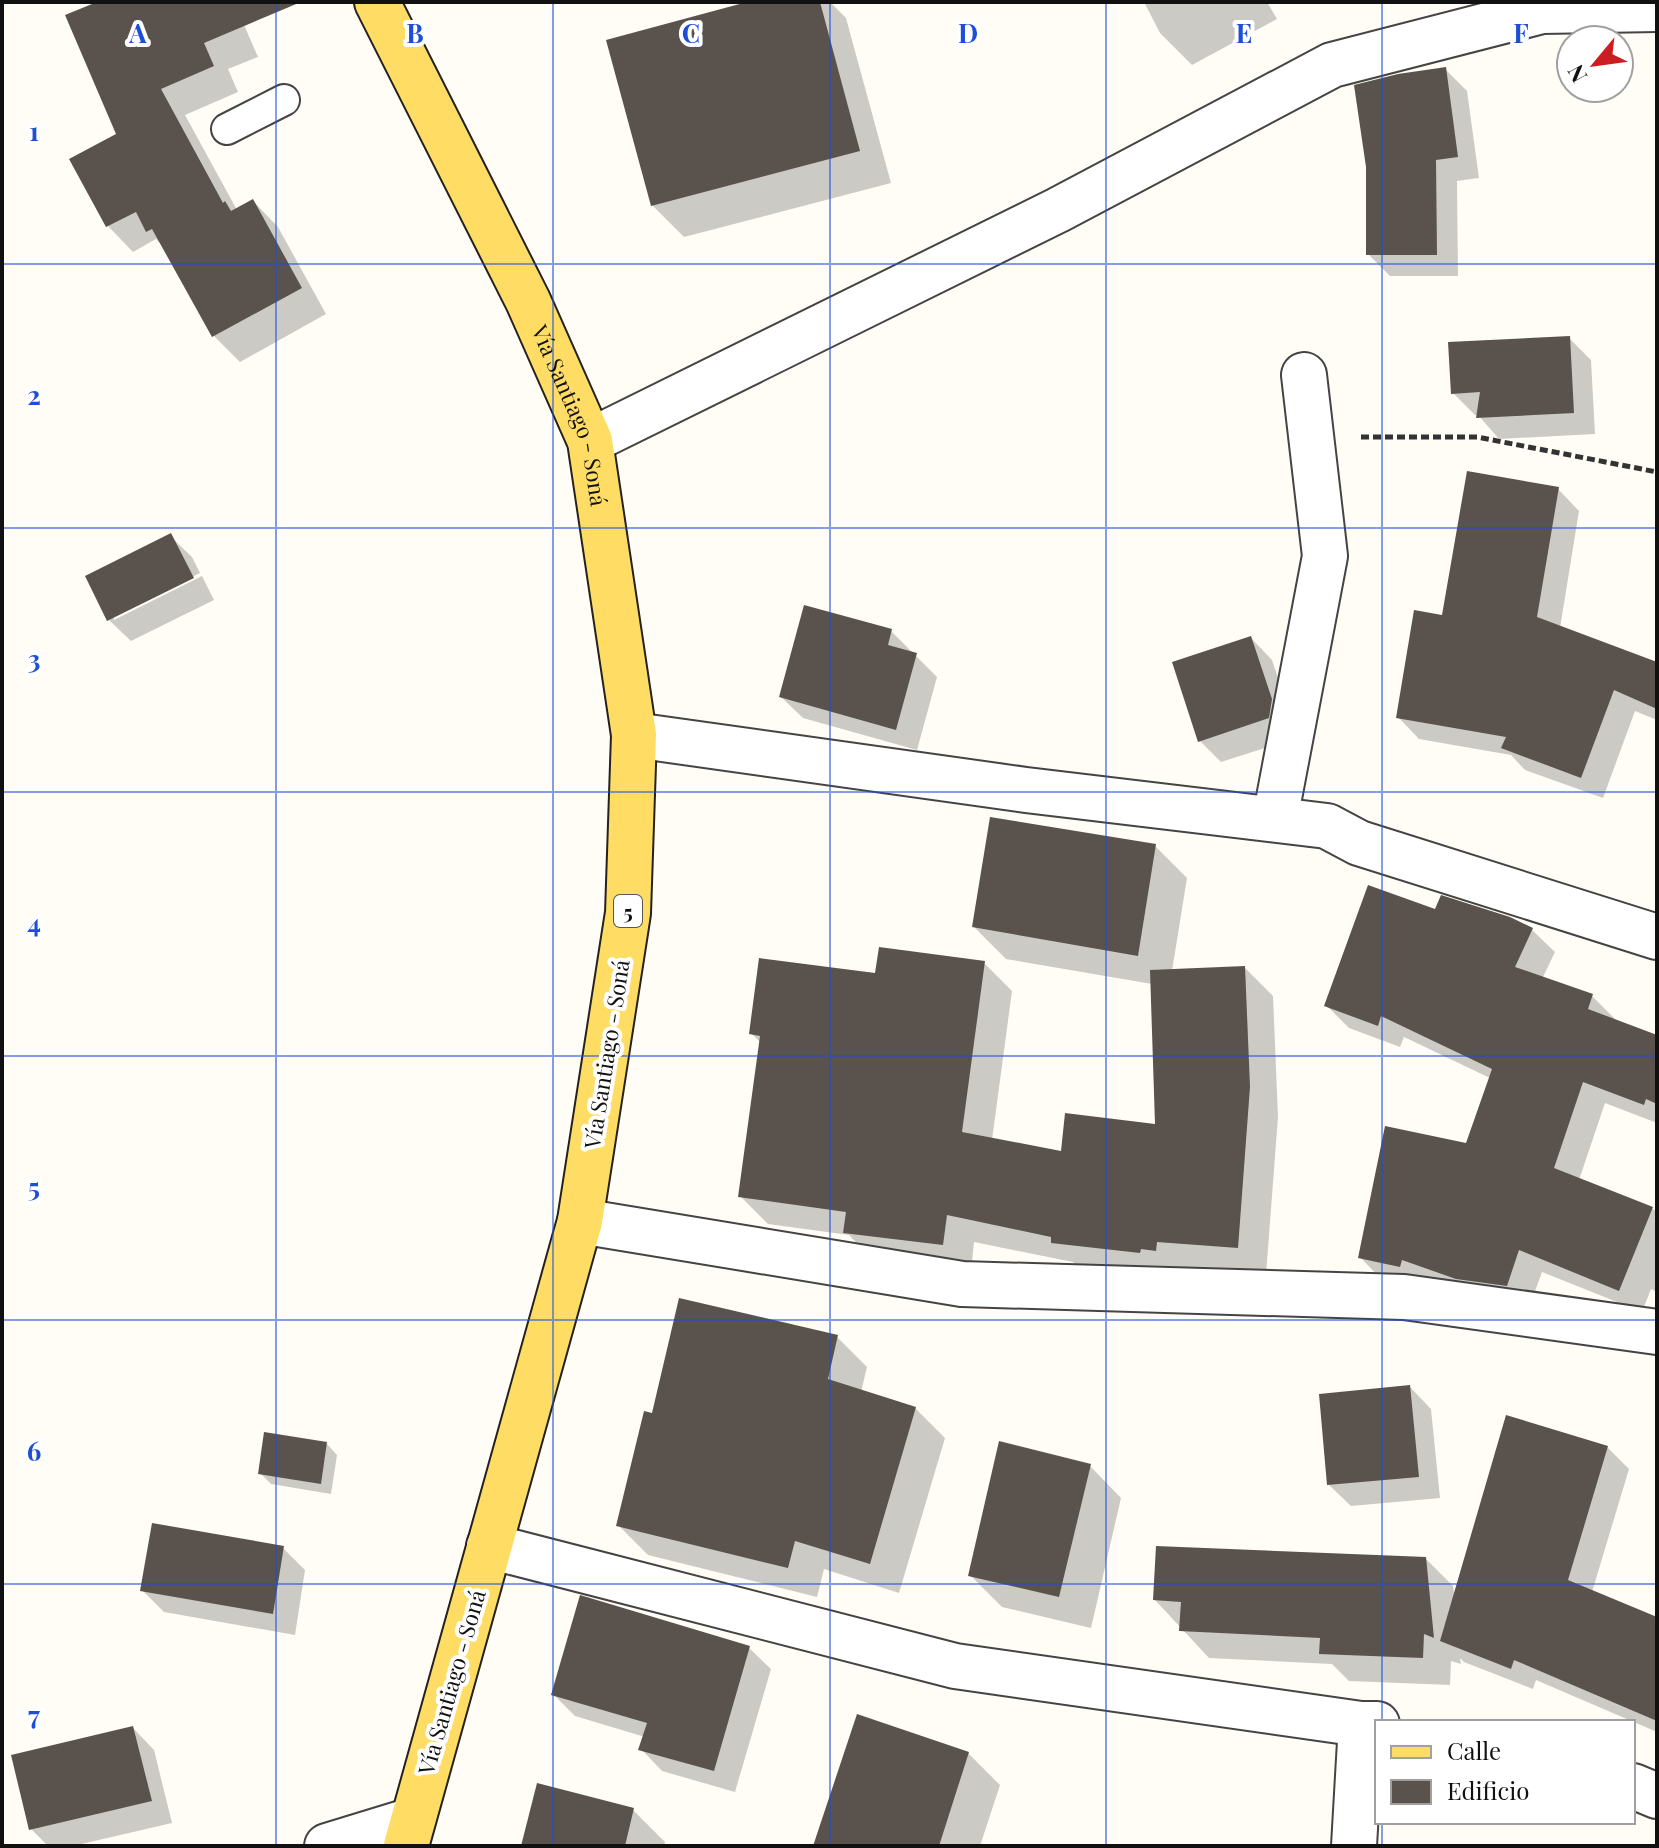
<svg xmlns="http://www.w3.org/2000/svg" width="1659" height="1848" font-family="'Playfair Display',serif">
<style>
.shadow{fill:#0003}
.building{fill:#5a524c}
.lines{fill:none;stroke-linecap:round;stroke-linejoin:round}
.service-casing{stroke:#444;stroke-width:34}
.minor-casing{stroke:#444;stroke-width:48}
.primary-casing{stroke:#222;stroke-width:48}
.path{stroke:#333;stroke-width:5;stroke-dasharray:8 4;stroke-linecap:butt}
.service{stroke:#fff;stroke-width:30}
.minor{stroke:#fff;stroke-width:44}
.primary{stroke:#ffdd65;stroke-width:44}
.grid{fill:none;stroke:#1d4ed8;stroke-width:2;stroke-opacity:0.55}
.labels{text-anchor:middle;dominant-baseline:central;stroke-width:8;stroke-linejoin:round;paint-order:stroke}
.shield{fill:#fff;stroke:#585858;stroke-width:2}
.shield-label{font-size:20px;font-weight:bold;fill:#111}
.street-label{font-size:22px;fill:#111;stroke:#fff}
.grid-label{font-size:26px;text-anchor:middle;font-weight:bold;fill:#1d4ed8;stroke:#fff;stroke-width:8;stroke-linejoin:round;paint-order:stroke}
</style>
<rect width="100%" height="100%" fill="#fffdf5"/>
<!-- shadow -->
<g class="shadow">
<path d="M102 2H229L238 11 258 57 228 69 238 92 185 115 237 210 253 201 278 227 326 314 240 362 214 336 166 249 156 239 133 252 108 226 119 134Z"/>
<path d="M755 2H830L846 18 891 183 684 237 652 205Z"/>
<path d="M1144 2H1267L1277 19 1192 65 1160 33Z"/>
<path d="M1445 69 1467 91 1479 178 1457 181 1458 276H1390L1368 254Z"/>
<path d="M1569 338 1591 360 1595 434 1499 439 1478 415H1475L1453 393Z"/>
<path d="M1558 489 1579 511 1560 628 1657 664V720L1635 711 1603 798 1525 770 1511 755 1419 739 1398 717 1444 617Z"/>
<path d="M170 536 192 557 200 573 114 615V620L202 576 214 600 131 641 109 620Z"/>
<path d="M891 631 937 677 917 750 803 718 781 697Z"/>
<path d="M1251 638 1272 660 1293 722 1290 740 1221 762 1200 741Z"/>
<path d="M1155 846 1187 878 1172 971 1245 968 1273 996 1278 1117 1266 1275 1081 1270 1073 1262 974 1242 971 1272 873 1260 849 1235 768 1224 740 1196 761 1043 752 1034 877 975 984 963 1012 991 992 1140 1063 1153 1157 1127 1152 984 1006 959 974 927Z"/>
<path d="M1436 911 1532 930 1555 952 1542 979 1592 996 1615 1019 1614 1021 1657 1037V1123L1605 1103 1579 1180 1657 1211V1292L1651 1289 1642 1312 1542 1272 1529 1308 1382 1280 1360 1257 1468 1145 1490 1078 1404 1037 1400 1047 1349 1028 1326 1005Z"/>
<path d="M837 1337 867 1367 861 1392 915 1408 945 1438 899 1593 824 1569 817 1597 648 1555 618 1525 654 1415Z"/>
<path d="M1410 1387 1431 1409 1440 1498 1351 1506 1329 1485Z"/>
<path d="M327 1444 337 1455 331 1494 271 1484 260 1473Z"/>
<path d="M1607 1447 1629 1469 1592 1592 1657 1619V1732L1536 1680 1533 1689 1464 1662 1460 1658 1461 1664 1451 1661 1450 1685 1349 1681 1332 1664 1209 1658 1155 1600 1425 1558 1453 1586 1455 1598Z"/>
<path d="M1090 1466 1121 1498 1091 1628 1002 1607 970 1575Z"/>
<path d="M283 1548 305 1570 295 1635 164 1612 142 1590Z"/>
<path d="M749 1648 771 1669 735 1792 662 1771 641 1749 645 1737 575 1716 553 1694Z"/>
<path d="M133 1728 154 1750 172 1823 73 1846H48L31 1829Z"/>
<path d="M968 1753 1000 1785 980 1846H841Z"/>
<path d="M633 1810 665 1842 664 1846H523Z"/>
</g>
<!-- building -->
<g class="building">
<path d="M97 2H301L204 43 214 66 161 89 223 203 225 201 231 211 253 199 302 288 212 337 152 229 146 232 136 212 106 227 69 159 116 134 65 15Z"/>
<path d="M747 2H820L860 151 651 206 606 40Z"/>
<path d="M1446 67 1458 157 1436 160 1437 255H1366V167L1354 85 1398 74Z"/>
<path d="M1570 336 1574 413 1476 418 1480 392 1451 394 1448 342Z"/>
<path d="M1467 471 1559 487 1537 617 1657 662V709L1614 690 1581 778 1501 748 1506 737 1396 718 1414 610 1442 615Z"/>
<path d="M171 533 194 578 107 621 85 576Z"/>
<path d="M804 605 892 629 888 645 917 653 896 730 779 697Z"/>
<path d="M1251 636 1272 699 1269 718 1198 742 1172 662Z"/>
<path d="M990 817 1156 844 1138 956 972 927Z"/>
<path d="M1368 885 1435 909 1441 895 1510 917 1533 928 1515 967 1593 994 1588 1009 1657 1035V1104L1646 1099 1644 1105 1583 1082 1554 1168 1653 1207 1619 1291 1519 1250 1507 1286 1456 1279 1402 1260 1400 1267 1358 1258 1385 1126 1466 1143 1492 1069 1381 1016 1378 1026 1324 1006Z"/>
<path d="M879 947 985 961 962 1132 1061 1151 1065 1113 1155 1124 1150 970 1245 966 1250 1087 1238 1248 1157 1242 1156 1251 1141 1249 1140 1253 1051 1243V1237L947 1215 943 1245 843 1233 846 1212 738 1197 760 1036 749 1034 759 958 875 973Z"/>
<path d="M679 1298 838 1335 828 1379 916 1407 870 1564 795 1541 788 1568 616 1526 644 1411 652 1413Z"/>
<path d="M1410 1385 1419 1477 1327 1485 1319 1394Z"/>
<path d="M1506 1415 1608 1446 1568 1580 1657 1617V1721L1514 1660 1511 1669 1440 1641Z"/>
<path d="M264 1432 327 1442 321 1484 258 1474Z"/>
<path d="M999 1441 1091 1464 1059 1597 968 1576Z"/>
<path d="M152 1523 284 1546 273 1614 140 1591Z"/>
<path d="M1156 1546 1426 1557 1434 1638 1424 1634 1423 1658 1319 1654 1320 1638 1179 1631 1181 1602 1153 1600Z"/>
<path d="M580 1595 750 1646 714 1771 638 1750 647 1723 551 1695Z"/>
<path d="M857 1714 969 1752 939 1846H813Z"/>
<path d="M133 1726 152 1801 29 1830 11 1755Z"/>
<path d="M537 1783 634 1808 625 1846H521Z"/>
</g>
<g class="lines">
<!-- service casing -->
<g class="service-casing">
<path id="service" d="M227 129 284 100"/>
</g>
<!-- minor casing -->
<g class="minor-casing">
<g id="minor">
<path d="M590 441 1058 210 1332 65 1542 11 1657 9"/>
<path d="M634 735 1026 790 1327 826 1359 843 1657 937"/>
<path d="M1275 819 1325 556 1304 375"/>
<path d="M580 1221 962 1284 1404 1297 1657 1332"/>
<path d="M489 1546 955 1666 1361 1724H1377"/>
<path d="M1633 1786 1657 1796"/>
<path d="M327 1846 412 1820"/>
<path d="M1354 1846 1361 1724"/>
</g>
</g>
<!-- primary casing -->
<g class="primary-casing">
<g id="primary">
<path id="s1" d="M377 2 528 301 590 441 634 735 628 913 580 1221 406 1846"/>
</g>
</g>
<!-- path -->
<path class="path" d="M1361 437H1477L1657 472"/>
<!-- service -->
<use href="#service" class="service"/>
<!-- minor -->
<use href="#minor" class="minor"/>
<!-- primary -->
<use href="#primary" class="primary"/>
</g>
<!-- grid -->
<path class="grid" d="M276 2V1846M553 2V1846M830 2V1846M1106 2V1846M1382 2V1722M2 264H1657M2 528H1657M2 792H1657M2 1056H1657M2 1320H1657M2 1584H1657M1382 1822V1846"/>
<g class="labels">
<!-- shield labels -->
<rect class="shield" x="614" y="895" width="28" height="32" rx="6"/>
<g class="shield-label">
<text x="628" y="911">5</text>
</g>
<!-- street labels -->
<g class="street-label">
<text stroke="none"><textPath href="#s1" startOffset="458">Vía Santiago - Soná</textPath></text>
<text transform="translate(606 1054) rotate(-81)">Vía Santiago - Soná</text>
<text transform="translate(451 1682) rotate(-74)">Vía Santiago - Soná</text>
</g>
</g>
<g class="grid-label">
<text x="138" y="43">A</text>
<text x="415" y="43">B</text>
<text x="691" y="43">C</text>
<text x="968" y="43">D</text>
<text x="1244" y="43">E</text>
<text x="1521" y="43">F</text>
<text x="34" y="141">1</text>
<text x="34" y="405">2</text>
<text x="34" y="669">3</text>
<text x="34" y="933">4</text>
<text x="34" y="1197">5</text>
<text x="34" y="1461">6</text>
<text x="34" y="1725">7</text>
</g>
<!-- border -->
<rect width="1659" height="1848" fill="none" stroke="#111111" stroke-width="8"/>
<!-- legend -->
<rect x="1375" y="1720" width="260" height="104" fill="#ffffff" stroke="#a0a0a0" stroke-width="2"/>
<rect x="1391" y="1746" width="40" height="12" fill="#ffdd65" stroke="#a0a0a0" stroke-width="2"/>
<text x="1447" y="1760" font-size="24" fill="#111111">Calle</text>
<rect x="1391" y="1780" width="40" height="24" fill="#5a524c" stroke="#a0a0a0" stroke-width="2"/>
<text x="1447" y="1800" font-size="24" fill="#111111">Edificio</text>
<!-- north arrow -->
<g transform="translate(1595 64) rotate(241)"><circle r="38" fill="#ffffff" stroke="#a0a0a0" stroke-width="2"/>
<path d="M0-6L14 30L0 20L-14 30Z" fill="#cc1e22"/>
<text y="-12" font-size="22" font-weight="bold" text-anchor="middle" fill="#111111">N</text>
</g>
</svg>
